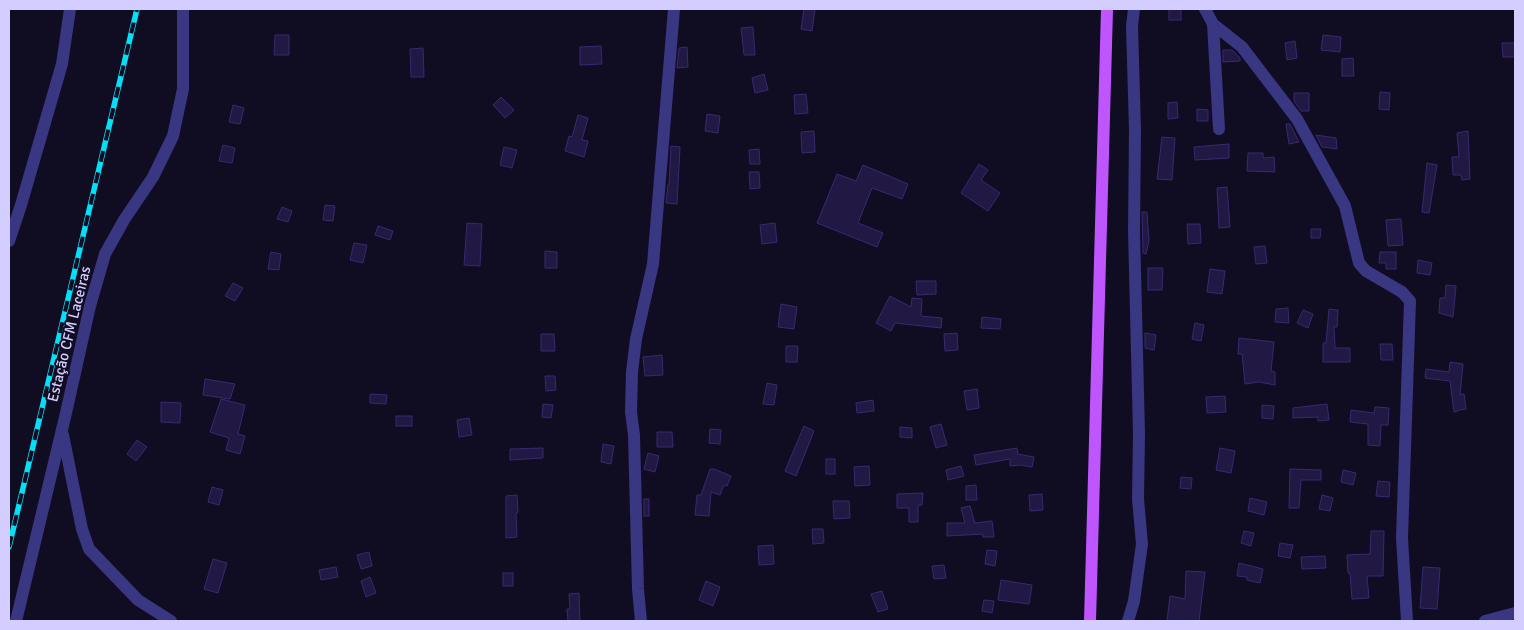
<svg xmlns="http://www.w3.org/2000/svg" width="1524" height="630" font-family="Signika,sans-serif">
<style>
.building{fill:#211843;stroke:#372a70}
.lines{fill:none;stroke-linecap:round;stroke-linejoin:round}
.minor{stroke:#393682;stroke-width:12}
.major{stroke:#bf55ff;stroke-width:12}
.rail-casing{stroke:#00e1f9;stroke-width:5.5}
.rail{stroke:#100d22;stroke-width:4;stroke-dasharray:11;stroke-linecap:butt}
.labels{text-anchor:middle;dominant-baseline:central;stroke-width:4;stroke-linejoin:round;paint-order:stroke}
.street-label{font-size:15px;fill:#d3ceff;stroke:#100d22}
</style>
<rect width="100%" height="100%" fill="#100d22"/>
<!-- building -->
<g class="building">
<path d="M804 9H815L812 31 801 29Z"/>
<rect x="1169" y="9" width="12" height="11"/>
<path d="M753 27 755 55H744L741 28Z"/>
<path d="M275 35H289V55H274Z"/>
<path d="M1323 35 1341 37 1340 52 1321 50Z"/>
<path d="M1295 41 1297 58 1287 60 1285 43Z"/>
<path d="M1502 43H1515V57H1503Z"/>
<path d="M601 46 602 64 580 65V47Z"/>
<path d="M687 47 688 67 677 68 679 48Z"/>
<path d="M423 48 424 77H411L410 49Z"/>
<path d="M1223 50H1232L1240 58V61L1223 62Z"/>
<path d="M1353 58 1354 76H1342V59Z"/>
<path d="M764 74 768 90 755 93 752 78Z"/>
<path d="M1380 92 1390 93 1389 110 1379 109Z"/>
<path d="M1294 93H1309V111H1301L1294 101Z"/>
<path d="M806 94 808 113 795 114 794 95Z"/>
<path d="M501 97 514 110 505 118 493 105Z"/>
<path d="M1177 102 1178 118 1168 119V103Z"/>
<path d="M233 105 244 108 240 124 229 122Z"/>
<path d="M1197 109 1208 110V121H1197Z"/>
<path d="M707 114 720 116 718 133 705 131Z"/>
<path d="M578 115 588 118 582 140 588 141 584 157 565 151 569 136 572 137Z"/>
<path d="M1286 124H1290L1299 142 1289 144Z"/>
<path d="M814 131 815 152 802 153 801 132Z"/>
<path d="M1468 131 1470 179 1462 180 1461 175H1453L1452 157H1459L1457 133Z"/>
<path d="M1316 135 1336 138 1337 149 1322 147Z"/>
<path d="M1162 137 1175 138 1172 180 1157 179Z"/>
<path d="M1229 144V158L1195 160 1194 147Z"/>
<path d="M223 145 235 148 232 163 219 161Z"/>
<path d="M671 146 680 147 677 204 666 203 668 185H669Z"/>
<path d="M504 147 517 150 512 168 500 165Z"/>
<path d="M759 149 760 164H750L749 150Z"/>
<path d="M1248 153H1263V158L1274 157 1275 172 1247 171Z"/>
<path d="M1427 163 1437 165 1429 213 1422 212Z"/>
<path d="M979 164 988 170 981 180 1000 193 988 211 961 193Z"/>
<path d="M863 165 908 184 902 199 872 188 858 223 883 233 877 247 817 223 837 174 856 181Z"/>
<path d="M749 172H759L760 188 750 189Z"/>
<path d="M1227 187 1230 227 1219 228 1217 188Z"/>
<path d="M325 205 335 206 333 221 323 220Z"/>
<path d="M282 207 292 211 288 222 277 219Z"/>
<path d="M1142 212H1147L1149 241 1146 254 1143 253Z"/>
<path d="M1401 219 1403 245 1388 246 1386 220Z"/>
<path d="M467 223 482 224 480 266 464 265Z"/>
<path d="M775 223 777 242 762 244 760 225Z"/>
<path d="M1187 224H1200L1201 243 1188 244Z"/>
<path d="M378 226 393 231 390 240 375 235Z"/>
<path d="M1311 229H1321L1320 238H1311Z"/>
<path d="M354 243 367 245 363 263 350 260Z"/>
<path d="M1265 246 1267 263 1256 264 1254 247Z"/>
<path d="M545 251 557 252V268H545Z"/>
<path d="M271 252 281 254 279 270 268 269Z"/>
<path d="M1380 252H1396V269H1386V263H1379Z"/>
<path d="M1418 260 1432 263 1430 275 1417 273Z"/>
<path d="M1148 268H1163L1162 290H1148Z"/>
<path d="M1210 269 1225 271 1222 294 1207 292Z"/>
<path d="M916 281H936V294L917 295Z"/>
<path d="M233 283 243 288 235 301 225 296Z"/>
<path d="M1446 285 1456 286 1453 317 1439 313 1440 298H1445Z"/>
<path d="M890 296 911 307 912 298 922 299 921 316 942 318 941 328 895 323 891 331 876 323Z"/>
<path d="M781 304 797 307 794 329 778 327Z"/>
<path d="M1288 308 1289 323 1275 322 1276 309Z"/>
<path d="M1329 309 1338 310 1337 327H1334L1335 348H1350V362H1323V343H1326Z"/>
<path d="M1303 310 1313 314 1308 328 1297 323Z"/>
<path d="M982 317 1001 319 1000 329 981 328Z"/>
<path d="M1195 323 1204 325 1201 341 1192 339Z"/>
<path d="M957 333 958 350 945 351 944 334Z"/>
<path d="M1145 333 1156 335 1154 350 1145 348Z"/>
<path d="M541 334H554L555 351H541Z"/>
<path d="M1239 338 1274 342 1271 371 1275 372V385L1259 382 1245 384 1242 354H1238Z"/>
<path d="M1380 344H1392L1393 360H1381Z"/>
<path d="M786 346H798L797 362H786Z"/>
<path d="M662 355 663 375 645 376 643 357Z"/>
<path d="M1450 362 1463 364 1460 395 1464 394 1466 409 1459 410 1458 411 1454 412 1450 381 1425 378 1426 369 1449 372Z"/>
<path d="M545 376H555L556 390 546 391Z"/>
<path d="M205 379 235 384 230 399 203 395Z"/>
<path d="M767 383 777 385 774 405 763 404Z"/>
<path d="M977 389 979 408 967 410 964 391Z"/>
<path d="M370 394 387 395 386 404 370 403Z"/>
<path d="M1225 396 1226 412 1207 413 1206 397Z"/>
<path d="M221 399 245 405 238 434 245 436 240 454 226 450 229 438 210 432Z"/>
<path d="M873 400 874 411 857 413 856 403Z"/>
<path d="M161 402 181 403 180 423 161 422Z"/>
<path d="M543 404 553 405 551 418 542 417Z"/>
<path d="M1327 404 1329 420 1318 421V417L1293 418V408Z"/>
<path d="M1262 405 1274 406 1273 419 1262 418Z"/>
<path d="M1375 407 1389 408 1388 425H1381L1380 446 1368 445V424L1350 422 1351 410 1374 413Z"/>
<rect x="396" y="416" width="16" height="10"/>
<path d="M469 418 472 435 459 437 457 420Z"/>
<path d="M941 424 947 445 936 448 930 427Z"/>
<path d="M804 426 814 431 796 476 785 471Z"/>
<path d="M900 427 912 428V438L900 437Z"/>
<path d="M710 429 721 430 720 444 709 443Z"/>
<path d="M657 432H672L673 447H657Z"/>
<path d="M137 440 147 447 136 461 127 454Z"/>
<path d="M603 444 614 446 611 464 601 462Z"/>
<path d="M543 448V458L510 460V449Z"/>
<path d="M1017 448 1018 454 1034 457 1032 467 1020 465 1010 466V459L976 465 974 455Z"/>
<path d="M1220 448 1235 451 1231 473 1216 470Z"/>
<path d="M648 453 659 456 655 472 644 469Z"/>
<rect x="826" y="459" width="9" height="15"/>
<path d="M869 466 870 485 855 486 854 467Z"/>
<path d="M961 466 964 476 948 480 946 470Z"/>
<path d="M710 469H714L731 476 727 486 724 485 720 495 711 492 709 516 695 515 697 495H701Z"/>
<path d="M1290 469 1321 470V480H1301L1299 508H1289Z"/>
<path d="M1343 470 1356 473 1353 485 1341 482Z"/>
<path d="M1181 477 1192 478 1191 489 1180 488Z"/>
<path d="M1378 481 1390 482 1389 497 1376 496Z"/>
<path d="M976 485 977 500H966V486Z"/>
<path d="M212 487 223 490 219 505 208 502Z"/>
<path d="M923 493 922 505H918V522H909V508H897V494Z"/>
<path d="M1042 494 1043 510 1030 511 1029 495Z"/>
<path d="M517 495 518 512 516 513 517 537 506 538V496Z"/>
<path d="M1322 495 1333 498 1330 511 1319 509Z"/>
<path d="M1250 498 1267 502 1264 515 1248 511Z"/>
<rect x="644" y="499" width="5" height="17"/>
<path d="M833 501H849L850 518 834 519Z"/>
<path d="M970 506 975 523 992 521 994 537H983V534L947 536V523H965L961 508Z"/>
<path d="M812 529H823L824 543 813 544Z"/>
<path d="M1244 531 1254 533 1251 546 1241 543Z"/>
<path d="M1371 531H1384L1383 576H1367L1369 598 1352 599 1350 573H1348L1347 555 1370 554Z"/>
<path d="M1280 543 1293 545 1290 558 1278 556Z"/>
<path d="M773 545 774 564 759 565 758 546Z"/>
<path d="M987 550 997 551 995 566 985 564Z"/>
<path d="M369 552 372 566 361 569 357 555Z"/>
<path d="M1325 556 1326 568 1302 569 1301 557Z"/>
<path d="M213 559 227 563 218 593 204 589Z"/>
<path d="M1239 563 1263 569 1260 583 1247 580V577L1237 576Z"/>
<path d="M944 565 946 578 934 579 932 566Z"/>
<path d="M336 567 338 577 321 580 319 570Z"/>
<path d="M1423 567 1440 568 1437 609 1420 608Z"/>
<path d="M1186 571 1205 572 1199 621H1167L1170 596 1185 599Z"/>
<rect x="503" y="573" width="10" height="13"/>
<path d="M370 577 376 593 366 597 361 581Z"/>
<path d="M1001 580 1032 585 1029 604 998 600Z"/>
<path d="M706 581 720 587 713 606 699 600Z"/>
<path d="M882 591 888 609 878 612 871 594Z"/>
<path d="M579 593 580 621H568L567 609H570L569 594Z"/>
<path d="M984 600 994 601 992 613 982 611Z"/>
</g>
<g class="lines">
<!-- minor -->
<g class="minor">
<path d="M1205 9 1213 24 1242 47 1297 119 1345 206 1359 263 1366 271 1402 292 1410 301 1402 538 1407 621"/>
<path d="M1213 24 1219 129"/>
<path d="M9 241 21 205 62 64 70 9"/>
<path d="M63 435 82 529 89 549 138 600 171 621"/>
<path d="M16 621 66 413 90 306 105 254 124 220 153 177 173 136 183 89V9"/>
<path d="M641 621 638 589 634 435 631 412 632 372 636 339 653 264 674 9"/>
<path d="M1128 621 1134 601 1142 544 1138 499 1139 433 1134 231 1135 130 1132 26 1134 9"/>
<path d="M1485 621 1515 613"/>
</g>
<!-- major -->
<path class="major" d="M1090 621 1107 9"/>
<!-- rail casing -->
<g class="rail-casing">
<path id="rail" d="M9 547 137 9"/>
</g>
<!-- rail -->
<use href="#rail" class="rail"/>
</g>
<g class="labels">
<!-- street labels -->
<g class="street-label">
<text transform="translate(69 334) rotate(-76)">Estação CFM Laceiras</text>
</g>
</g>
<!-- border -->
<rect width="1524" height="630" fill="none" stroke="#d3ceff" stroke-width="20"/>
</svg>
